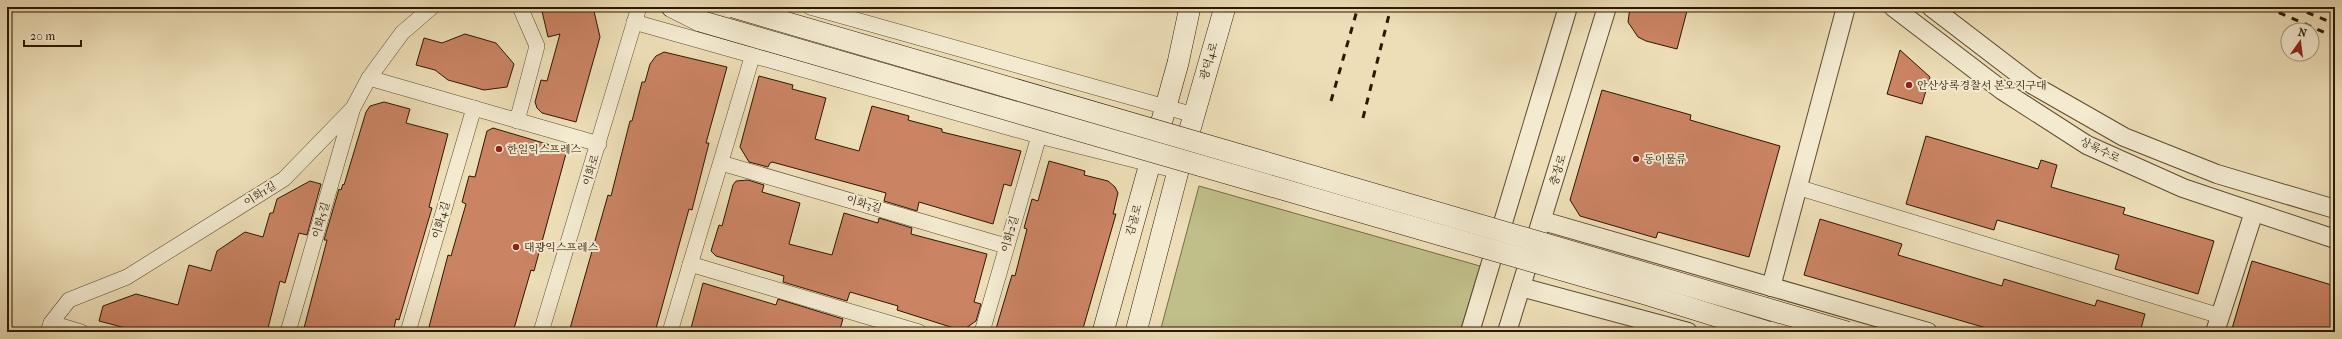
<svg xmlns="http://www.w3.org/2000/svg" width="2342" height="339" font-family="'IM FELL French Canon','Noto Serif KR',serif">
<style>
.green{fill:#c0bf89;stroke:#766b44}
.building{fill:#ca8363;stroke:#2c1700}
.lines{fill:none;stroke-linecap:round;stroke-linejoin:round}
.minor-casing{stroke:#5c492e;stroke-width:16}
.tertiary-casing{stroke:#5c492e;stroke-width:20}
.secondary-casing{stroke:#2c1700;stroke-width:22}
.minor{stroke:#f3ead0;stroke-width:15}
.tertiary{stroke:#f3ead0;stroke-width:18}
.secondary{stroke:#f3ead0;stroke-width:21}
.rail{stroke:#2c1700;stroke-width:3;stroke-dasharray:7 7;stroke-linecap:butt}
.secondary-bridge-casing{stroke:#2c1700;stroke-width:22;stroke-linecap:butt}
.secondary-bridge{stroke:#f3ead0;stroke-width:21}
.poi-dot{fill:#8f2418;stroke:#f3ead0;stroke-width:1.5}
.labels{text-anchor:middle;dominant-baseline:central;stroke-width:4;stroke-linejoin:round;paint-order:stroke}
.street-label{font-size:11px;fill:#2c1700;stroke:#f3ead0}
.poi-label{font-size:11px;fill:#2c1700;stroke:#f3ead0;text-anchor:start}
</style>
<rect width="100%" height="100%" fill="#eddeb7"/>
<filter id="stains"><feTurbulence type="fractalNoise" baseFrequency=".005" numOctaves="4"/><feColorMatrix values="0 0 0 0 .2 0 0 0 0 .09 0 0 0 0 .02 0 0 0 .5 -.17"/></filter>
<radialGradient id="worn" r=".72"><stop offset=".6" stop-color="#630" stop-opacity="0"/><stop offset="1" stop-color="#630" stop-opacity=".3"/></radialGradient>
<!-- green -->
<path class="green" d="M1199 186 1480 266 1460 332H1160Z"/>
<!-- building -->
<g class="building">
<path d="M541 7H593L600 37 576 122 542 113 537 108 535 102 541 80 547 81 560 34 548 37Z"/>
<path d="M1630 7H1688L1677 49 1646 41 1638 37 1628 22Z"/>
<path d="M465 34 496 43 514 64 507 87 484 90 448 80 435 70 416 65 424 38 442 43Z"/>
<path d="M1900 50 1930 77 1922 104 1887 94Z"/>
<path d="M664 52 727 67 706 143H709L692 210 689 209 655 332H569L608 195 611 196 630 121H632L642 82H645L650 64 656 56Z"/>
<path d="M759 76 793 85 792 89 826 98 815 139 859 151 872 106 909 116 908 120 942 129V132L1021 151 1011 186 1004 184 993 224 919 202 917 211 884 201 886 193 772 162 770 163 768 167 749 162 740 147Z"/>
<path d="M1602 90 1691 115 1690 120 1780 146 1749 257 1658 232 1656 238 1580 216 1570 200Z"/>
<path d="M384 102 410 109 406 123 448 134 429 207 432 208 399 320 396 319 393 332H303L327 240H324L339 189 341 190 343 184 344 185 366 112 370 106Z"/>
<path d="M493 128 567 150 534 271 531 270 513 332H449L429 327 448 255 451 256 466 204 462 202 469 176 475 177 487 131Z"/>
<path d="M1926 136 2038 169 2041 160 2057 165 2051 187 2125 208 2123 214 2214 241 2198 294 2115 269 2119 255 1997 220 1994 230 1906 204Z"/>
<path d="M1049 161 1085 171 1084 175 1108 181 1115 187 1118 193 1113 214H1116L1082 332H995L1012 275 1015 276 1027 229 1024 228 1032 199 1038 201Z"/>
<path d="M748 180 764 185 762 192 800 203 789 244 832 255 844 213 878 223 879 218 912 228 911 234 987 254 974 302 981 304 976 321 966 328 960 330 897 310 898 306 850 292 847 301 783 282 784 276 716 256 711 251 719 225 722 226 733 185 736 181Z"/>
<path d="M310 181 321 184 307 235 299 233 285 283 280 281 267 332H141L99 321 103 306 136 294 178 305 189 265 211 271 217 251 245 232 263 237 270 213H273L277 199Z"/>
<path d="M1820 219 1902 244 1898 255 2002 286 2004 279 2095 306 2097 300 2145 314 2140 332H2000L1804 275Z"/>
<path d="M2252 261 2335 286V332H2231Z"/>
<path d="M703 283 776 305 778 299 843 319 839 332H690Z"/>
</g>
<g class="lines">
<!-- minor casing -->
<g class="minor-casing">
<g id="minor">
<path d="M810 7 1194 115"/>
<path d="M634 22 1039 136 1178 171"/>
<path d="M369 78 599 144"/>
<path d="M517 121 537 46 520 7"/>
<path d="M721 163 1006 246"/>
<path d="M1797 187 2220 316"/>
<path d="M690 264 919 332"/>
<path d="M51 323 81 332"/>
<path d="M48 332 51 323 69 300 127 277 284 179 353 108 369 78 402 33 432 7"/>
<path d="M288 332 352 111"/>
<path d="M408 332 474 108"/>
<path d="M541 332 639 7"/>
<path d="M670 332 753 54"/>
<path d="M982 332 1039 136"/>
</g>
</g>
<!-- tertiary casing -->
<g class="tertiary-casing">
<g id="tertiary">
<path d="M1893 7 2003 91 2087 145 2183 188 2335 239"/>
<path d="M1931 7 2033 85 2124 137 2217 174 2335 209"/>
<path d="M1543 221 1928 332"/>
<path d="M1521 287 1688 332"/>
<path d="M1771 287 1846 7"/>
<path d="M1470 332 1568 7"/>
<path d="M1507 332 1607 7"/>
<path d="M2215 332 2254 212"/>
</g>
</g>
<!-- secondary casing -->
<g class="secondary-casing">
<g id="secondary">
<path d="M672 7 700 21"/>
<path d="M1103 332 1178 63 1190 7"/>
<path d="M1136 332 1178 171 1225 7"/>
</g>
</g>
<!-- minor -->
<use href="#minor" class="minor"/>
<!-- tertiary -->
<use href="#tertiary" class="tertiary"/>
<!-- secondary -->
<use href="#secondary" class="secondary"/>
<!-- rail -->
<g class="rail">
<path d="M2266 7 2335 37"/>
<path d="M2294 7 2335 24"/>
<path d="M1331 101 1358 7"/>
<path d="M1363 118 1391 7"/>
</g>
<!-- secondary-bridge casing -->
<g class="secondary-bridge-casing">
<g id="secondary-bridge">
<path d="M733 7 1847 332"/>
<path d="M700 21 1645 294 1768 332"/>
</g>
</g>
<!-- secondary-bridge -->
<use href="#secondary-bridge" class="secondary-bridge"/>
</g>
<!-- markers -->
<g class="poi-dot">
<circle cx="1909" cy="85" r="4"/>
<circle cx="499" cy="149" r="4"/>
<circle cx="1636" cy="159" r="4"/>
<circle cx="516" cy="247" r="4"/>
</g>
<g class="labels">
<!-- street labels -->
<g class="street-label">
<text transform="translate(1209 61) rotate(-74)">광덕4로</text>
<text transform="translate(2100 150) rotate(26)">상록수로</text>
<text transform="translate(591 170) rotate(-73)">이화로</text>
<text transform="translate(1558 170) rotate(-73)">충장로</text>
<text transform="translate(260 194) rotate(-32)">이화1길</text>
<text transform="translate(864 204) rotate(16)">이화3길</text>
<text transform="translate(321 220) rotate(-74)">이화5길</text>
<text transform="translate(441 220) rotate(-74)">이화4길</text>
<text transform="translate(1134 220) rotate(-74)">감골로</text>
<text transform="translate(1010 234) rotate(-74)">이화2길</text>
</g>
<!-- poi labels -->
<g class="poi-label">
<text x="1917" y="85">안산상록경찰서 본오지구대</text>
<text x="507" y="149">한일익스프레스</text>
<text x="1644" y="159">동이물류</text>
<text x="524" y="247">태광익스프레스</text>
</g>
</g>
<!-- margin -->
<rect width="2342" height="339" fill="none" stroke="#eddeb7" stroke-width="24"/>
<rect x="8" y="8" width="2326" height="323" fill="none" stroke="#2c1700" stroke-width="2"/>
<rect x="12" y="12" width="2318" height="315" fill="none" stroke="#2c1700"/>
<!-- north arrow -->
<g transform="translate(2300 42) rotate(14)"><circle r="19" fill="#f3ead0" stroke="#a3967d"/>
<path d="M0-3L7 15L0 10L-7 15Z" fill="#8f2418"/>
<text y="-6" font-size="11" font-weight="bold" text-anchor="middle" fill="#2c1700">N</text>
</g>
<!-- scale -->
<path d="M24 40v6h57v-6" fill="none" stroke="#2c1700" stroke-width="2"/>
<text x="30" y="40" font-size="12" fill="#2c1700" stroke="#f3ead0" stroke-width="3" paint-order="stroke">20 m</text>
<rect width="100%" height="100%" filter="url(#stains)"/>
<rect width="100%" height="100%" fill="url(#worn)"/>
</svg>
